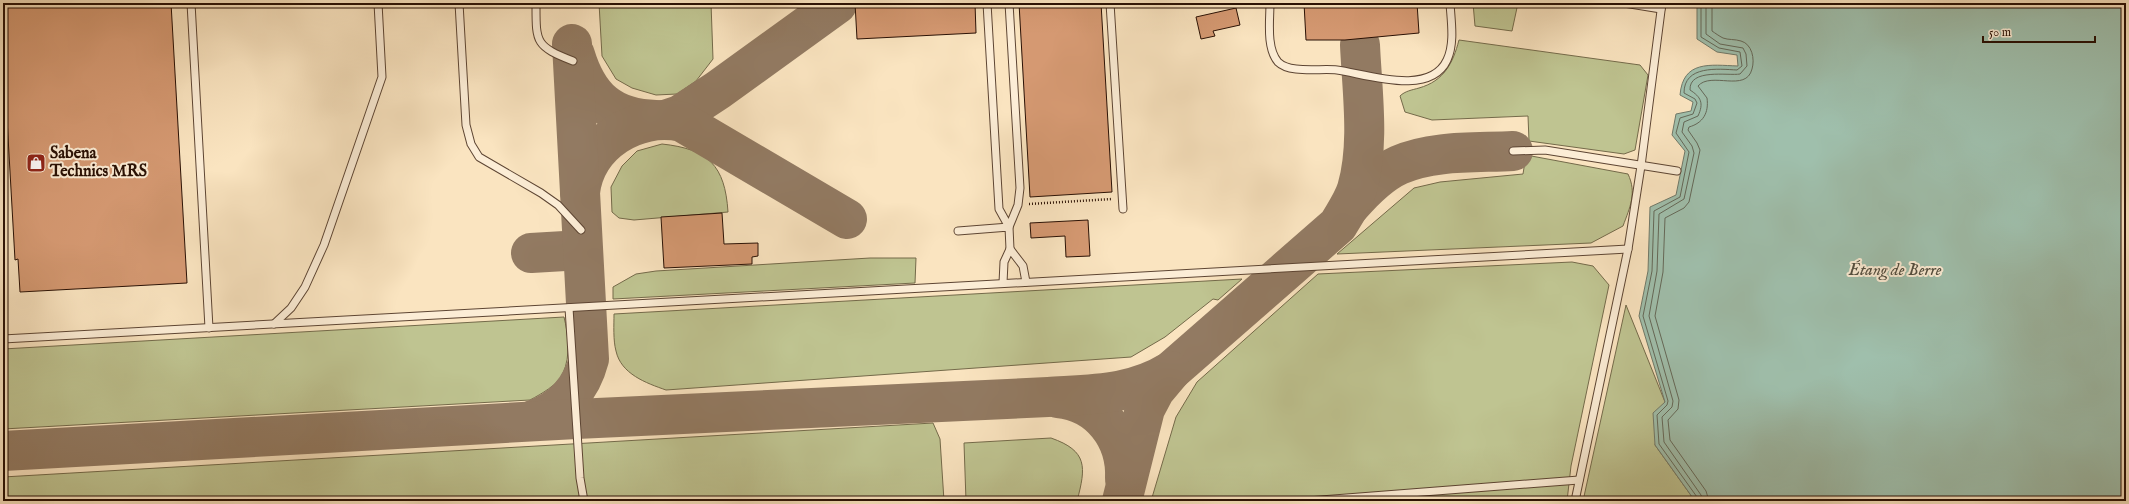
<svg xmlns="http://www.w3.org/2000/svg" width="2129" height="504" font-family="'IM FELL English',serif">
<style>
.green{fill:#bfc491;stroke:#746a4a}
.water{fill:#9fbfac;stroke:#707969}
.lines{fill:none;stroke-linecap:round;stroke-linejoin:round}
.shore{stroke:#646858;stroke-width:1}
.taxiway{stroke:#927a62;stroke-width:40}
.building{fill:#d59972;stroke:#291004}
.lane-casing{stroke:#5d4533;stroke-width:9}
.path{stroke:#291004;stroke-width:2.5;stroke-dasharray:1 2;stroke-linecap:butt}
.lane{stroke:#fcedd6;stroke-width:7}
.labels{text-anchor:middle;dominant-baseline:central;stroke-width:4;stroke-linejoin:round;paint-order:stroke}
.poi-label{font-size:16px;font-weight:bold;fill:#291004;stroke:#fcedd6;text-anchor:start}
.water-label{font-size:17px;font-style:italic;fill:#524d3f;stroke:#fcedd6}
</style>
<rect width="100%" height="100%" fill="#fae4c0"/>
<filter id="stains"><feTurbulence type="fractalNoise" baseFrequency=".005" numOctaves="4"/><feColorMatrix values="0 0 0 0 .2 0 0 0 0 .09 0 0 0 0 .02 0 0 0 .5 -.17"/></filter>
<radialGradient id="worn" r=".72"><stop offset=".6" stop-color="#630" stop-opacity="0"/><stop offset="1" stop-color="#630" stop-opacity=".3"/></radialGradient>
<!-- green -->
<g class="green">
<path d="M599 3H711L713 59 696 81 677 94 656 95 632 88 616 79 602 56Z"/>
<path d="M1473 3H1518L1512 31 1475 26Z"/>
<path d="M1459 40 1640 65 1648 75 1635 150 1624 154 1529 141 1528 116 1432 120 1405 112 1400 96C1405 91 1412 90 1419 88 1444 81 1453 63 1459 40Z"/>
<path d="M662 144C708 149 725 165 728 212L634 220 619 218 612 212 611 187 622 166 637 151Z"/>
<path d="M1526 155 1628 174C1637 193 1630 207 1623 226L1591 243 1337 254 1414 188 1440 182 1523 174Z"/>
<path d="M870 258H916L915 283 613 299V287L636 274 656 271Z"/>
<path d="M1572 262 1593 266 1609 285 1571 466 1567 501H1151L1176 417 1197 382 1318 274Z"/>
<path d="M1242 279 1218 300 1213 299 1165 337 1131 357 666 390C646 383 621 374 616 351 613 340 614 325 614 314Z"/>
<path d="M1626 305 1665 402 1655 445 1695 501H1583Z"/>
<path d="M564 317C568 333 571 356 563 373 558 385 541 394 530 400L3 429V349Z"/>
<path d="M933 423 940 439 944 501H3V477Z"/>
<path d="M1051 438C1088 451 1086 467 1077 501H966L964 443Z"/>
</g>
<!-- water -->
<path class="water" d="M1697 3H2126V501H1695L1655 445 1653 413 1665 402 1639 316 1648 271 1650 207 1676 195 1685 151 1672 135 1676 114 1691 111 1693 102 1680 95C1683 60 1710 65 1738 66L1737 55 1717 52 1697 39Z"/>
<g class="lines">
<!-- shore -->
<g class="shore">
<path d="M1698 501 1697 497 1659 444 1657 415 1667 405 1668 401 1643 316 1652 271 1654 211 1680 197 1689 152 1676 133 1680 118 1693 114 1697 103 1695 99 1684 93C1684 65 1718 69 1737 70L1742 66 1740 52 1719 48 1701 37V3"/>
<path d="M1703 501 1701 495 1664 442 1662 417 1672 407 1673 401 1649 316 1657 271 1659 214 1684 199 1694 153 1692 146 1682 132 1684 122 1698 116C1704 103 1701 97 1690 90 1689 68 1728 76 1740 74L1747 66 1746 54 1743 48 1720 44 1706 34V3"/>
<path d="M1709 501 1706 491 1670 440 1668 420 1678 409 1679 400 1655 316 1663 272 1665 218 1684 208 1689 202 1700 150 1697 143 1688 130 1689 127C1703 123 1709 113 1707 98L1698 86C1711 71 1746 93 1752 69 1755 59 1752 44 1741 41 1735 39 1728 40 1723 38 1719 36 1715 33 1712 31V3"/>
</g>
<!-- taxiway -->
<g class="taxiway">
<path d="M575 55C588 98 611 119 656 120"/>
<path d="M668 119 680 115 718 90 837 4"/>
<path d="M580 192C586 143 636 112 682 122L847 219"/>
<path d="M1350 206C1363 191 1379 174 1399 165 1433 150 1476 153 1513 151"/>
<path d="M531 253 582 250"/>
<path d="M1058 398C1100 402 1127 438 1125 479"/>
<path d="M533 420C563 409 581 390 589 359L572 44"/>
<path d="M3 451 576 419 1048 397C1093 394 1132 395 1171 371L1338 225C1345 213 1353 202 1357 189 1370 144 1362 91 1360 45"/>
<path d="M1122 501 1145 409 1155 390 1171 371"/>
</g>
</g>
<!-- building -->
<g class="building">
<path d="M3 3H171L187 283 20 292 18 259 15 260 3 48Z"/>
<path d="M855 3H975L976 33 857 39Z"/>
<path d="M1019 3H1101L1112 192 1030 197Z"/>
<path d="M1304 3H1417L1419 33 1345 40H1306Z"/>
<path d="M1236 8 1240 25 1213 31 1215 36 1201 39 1196 17Z"/>
<path d="M722 213 724 244 758 243V256L752 257V264L664 268 661 217Z"/>
<path d="M1088 220 1090 256 1066 257 1065 236 1031 238 1030 223Z"/>
</g>
<g class="lines">
<!-- lane casing -->
<g class="lane-casing">
<g id="lane">
<path d="M191 3 209 328"/>
<path d="M459 3 466 125 471 144 479 157 541 193 558 205 581 230"/>
<path d="M536 3C536 43 535 46 573 61"/>
<path d="M987 3 999 209 1009 227 1018 205 1020 188 1009 3"/>
<path d="M1110 3 1123 209"/>
<path d="M1270 3C1270 20 1266 48 1278 62 1290 74 1321 68 1337 70 1366 74 1430 97 1447 60 1455 43 1451 21 1450 3"/>
<path d="M1567 3H1581"/>
<path d="M1624 3 1661 9"/>
<path d="M1513 151 1545 150 1677 171"/>
<path d="M958 231 1009 227 1010 249"/>
<path d="M1003 283 1004 262 1010 249 1023 266 1026 282"/>
<path d="M569 308 580 478 584 501"/>
<path d="M274 324 291 308 305 287 324 245 382 77 378 3"/>
<path d="M3 339 1628 249"/>
<path d="M1308 501 1579 480"/>
<path d="M1575 501 1628 249 1641 166 1662 3"/>
</g>
</g>
<!-- path -->
<path class="path" d="M1029 204 1112 199"/>
<!-- lane -->
<use href="#lane" class="lane"/>
</g>
<!-- icons -->
<defs>
<g id="shop-square" transform="scale(1)"><rect x="-9" y="-9" width="18" height="18" rx="4" fill="#8f2418" stroke="#fcedd6"/><path d="M-5-2.5h2.3a2.7 3.5 0 0 1 5.4 0H5L5.5 6h-11ZM-1.5-2.5h3a1.5 2.3 0 0 0-3 0Z" fill="#fff"/></g>
</defs>
<g fill-rule="evenodd">
<use href="#shop-square" x="36" y="163"/>
</g>
<g class="labels">
<!-- poi labels -->
<g class="poi-label">
<text x="50" y="154">Sabena<tspan x="50" dy="18">Technics MRS</tspan></text>
</g>
<!-- water labels -->
<g class="water-label">
<text x="1895" y="270">Étang de Berre</text>
</g>
</g>
<!-- margin -->
<rect width="2129" height="504" fill="none" stroke="#fae4c0" stroke-width="16"/>
<rect x="4" y="4" width="2121" height="496" fill="none" stroke="#291004" stroke-width="2"/>
<rect x="8" y="8" width="2113" height="488" fill="none" stroke="#291004"/>
<!-- scale -->
<path d="M1983 36v6h112v-6" fill="none" stroke="#291004" stroke-width="2"/>
<text x="1989" y="36" font-size="12" fill="#291004" stroke="#fcedd6" stroke-width="3" paint-order="stroke">50 m</text>
<rect width="100%" height="100%" filter="url(#stains)"/>
<rect width="100%" height="100%" fill="url(#worn)"/>
</svg>
